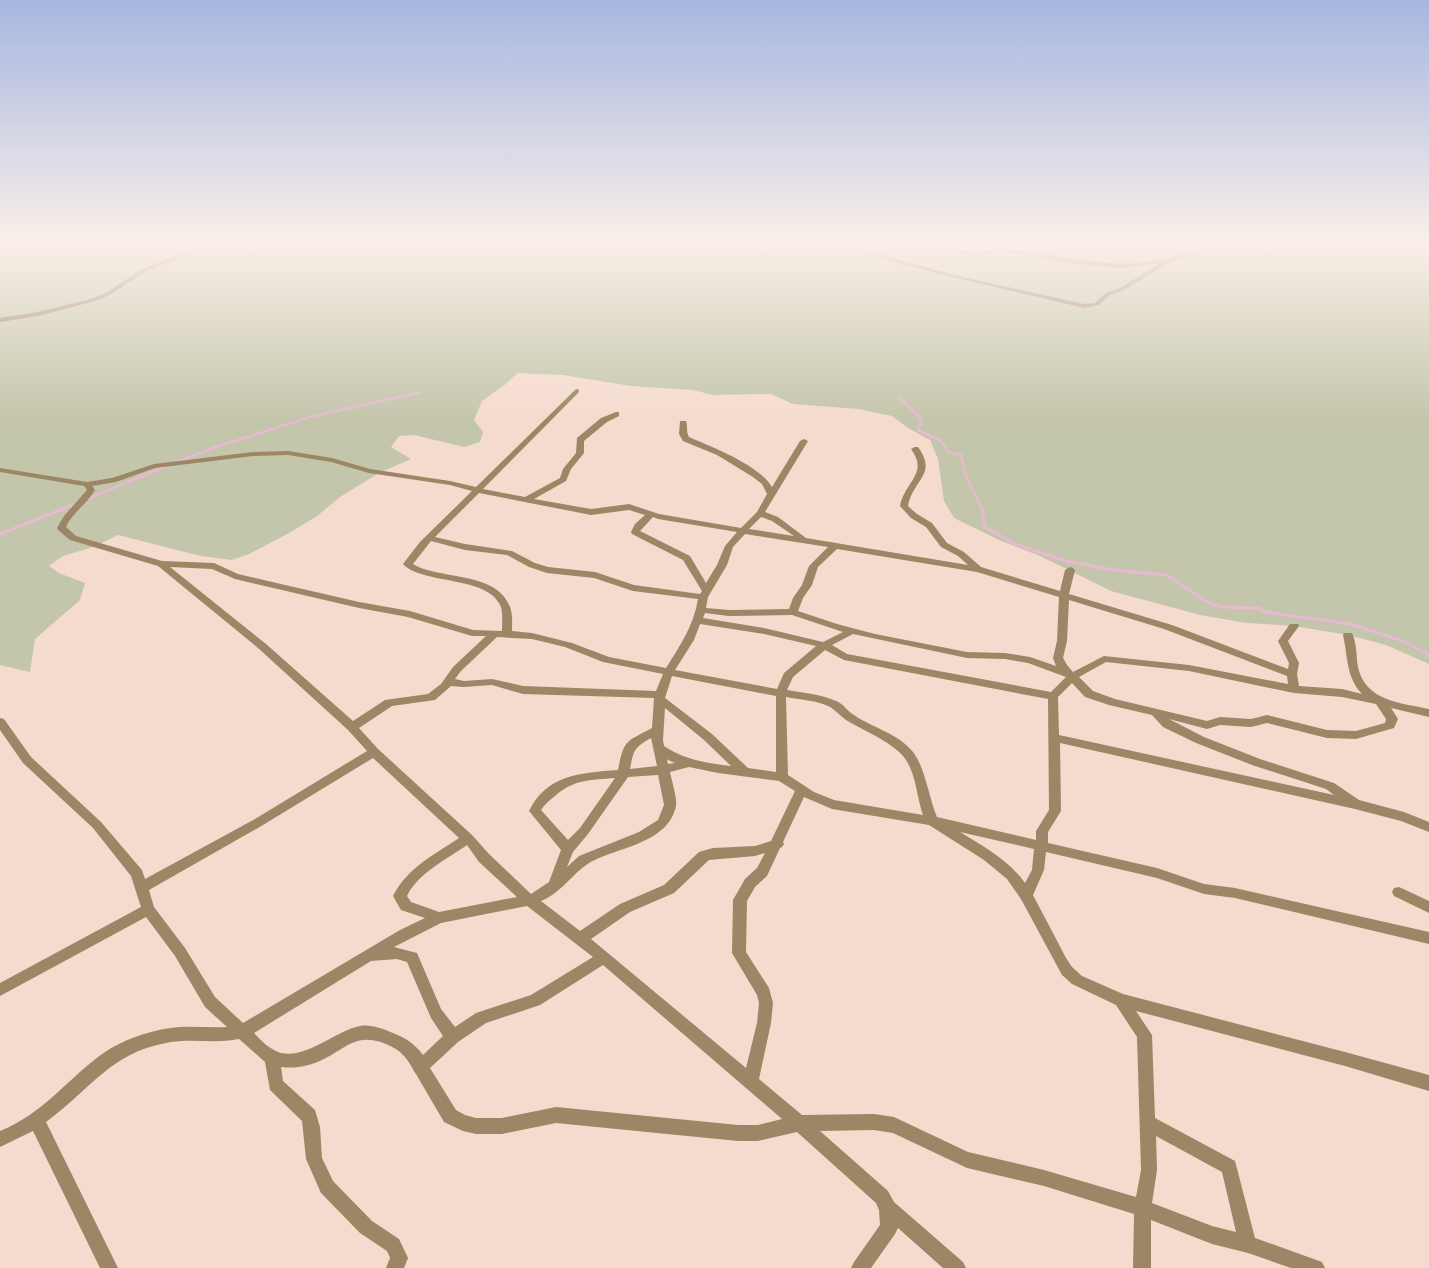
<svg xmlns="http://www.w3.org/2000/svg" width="1429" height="1268" font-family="'Alegreya Sans',sans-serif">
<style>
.green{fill:#c4c6ab}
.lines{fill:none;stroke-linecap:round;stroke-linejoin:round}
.stream-far1{stroke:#e7bad1;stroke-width:2.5}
.stream{stroke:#e7bad1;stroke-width:3}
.minor{fill:#9b8665;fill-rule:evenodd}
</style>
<rect width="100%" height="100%" fill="#f5dbce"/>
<!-- green -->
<path class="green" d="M0 242H1401L1429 248V664L1386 645 1348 635 1294 626 1247 623 1200 615 1111 591 1040 556 999 540 954 518 944 501 938 459 930 440 908 428 892 416 858 409 793 404 771 394 713 395 693 390 631 386 563 375 517 373 506 384 482 401 474 420 483 432 480 442 464 447 414 435 399 436 391 447 411 459 379 473 340 497 317 516 289 533 249 554 232 560 201 556 118 535 93 547 63 556 49 566 59 573 85 583 80 600 35 639 30 672 0 665Z"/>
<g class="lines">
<!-- stream-far1 -->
<g class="stream-far1">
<path d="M899 397 922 419 918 430 941 441 949 453 961 455 965 474 982 509"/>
<path d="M177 462 216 447 313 416 421 392"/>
<path d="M87 499 169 465"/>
<path d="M62 509 77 503"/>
</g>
<!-- stream -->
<g class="stream">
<path d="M982 508 985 527 1015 544 1066 561 1114 570 1167 575 1206 601 1220 607 1259 608 1265 612 1350 624 1403 641 1429 655"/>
<path d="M0 534 65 508"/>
</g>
<!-- minor -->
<g class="minor">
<path d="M212 242H219L146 271 110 295 95 301 38 316 0 322V318L38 312 91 299 106 293 142 269Z"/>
<path d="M754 242C762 242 770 245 778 246 786 247 794 242 802 242L780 250Z"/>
<path d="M839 242H845L852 247 950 274 1084 304 1095 303 1106 293 1120 288 1161 263 1122 268 1086 265 1003 252 974 256 914 242H924L974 252 1003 248 1086 261 1122 264 1166 260 1219 243 1224 244 1170 262 1124 290 1110 295 1099 305 1084 308 947 276 848 249Z"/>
<path d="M1065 242H1071L1067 245Z"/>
<path d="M1167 242H1188L1186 244Z"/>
<path d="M577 389 579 390V392L483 489 525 497 560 478 563 469 576 453 577 438 601 418 616 412H619V416L607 422 584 441V453L571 469 566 481 534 499 591 509 629 504 659 514 741 528 757 512 767 494 762 484 753 477 717 455 683 441 679 434 680 421H686C688 427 686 432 689 437 712 447 759 465 772 487L800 441 804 439 808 441 765 512 778 517 806 538 968 565 958 556 941 547 926 527 911 518 900 506C905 481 929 474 911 449L915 447H918C938 475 913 479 908 506L917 514 932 523 947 543 964 552 981 567 1060 591 1065 570 1070 567 1073 568 1075 570 1069 594 1172 625 1288 669 1289 663 1278 641 1290 624H1298L1299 626 1288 641 1299 663 1297 674 1299 686 1342 689 1362 694C1346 677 1348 657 1343 635L1344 633H1352C1357 643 1356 656 1358 667 1365 701 1401 703 1429 709V717L1391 708 1398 719 1394 728 1356 739 1327 738 1267 723 1251 727 1220 725 1207 729 1169 719 1204 737 1260 759 1334 783 1359 800 1404 812 1429 822V832L1401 821 1355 809 1060 743 1061 811 1048 832V843L1157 868 1204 884 1235 888 1429 932V944L1235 898 1204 894 1157 878 1046 852 1044 870 1033 895 1066 958 1072 967 1082 976 1123 994 1345 1052 1429 1075V1091L1345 1066 1136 1011 1152 1035 1155 1118 1235 1161 1255 1238 1322 1262 1325 1268H1291L1248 1253 1212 1244 1151 1220V1268H1133L1134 1214 1044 1186 967 1168 893 1133 874 1130 820 1131 888 1191 894 1202 963 1262 966 1268H943L898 1228 895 1234 871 1268H851L854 1262 880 1225 879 1210 876 1203 797 1132 758 1141H738L556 1123 502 1134H476L463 1131 444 1122 416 1074 415 1073C408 1059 401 1050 386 1044 356 1032 347 1048 322 1060 309 1066 295 1069 281 1067L283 1081 315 1110 320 1127 322 1158 333 1181 372 1221 399 1239 408 1258 404 1268H386L390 1258 387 1251 360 1233 321 1193 306 1159 302 1121 270 1090 265 1062 239 1039C215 1044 191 1038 166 1043 110 1053 89 1091 46 1122L118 1268H100L33 1131 0 1147V1131C42 1114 64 1083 98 1057 120 1040 152 1029 180 1027 196 1026 211 1028 227 1027L205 1007 175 956 146 917 0 996V983L141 907 131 876 93 828 23 763 0 730V718L4 719 31 757 101 822 142 870 145 879 255 819 367 751 348 730 258 648 158 566 70 540 58 530 57 528 64 516 87 490 84 486 0 472V468L87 482 112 478 154 464 253 452 288 451 332 458 370 469 450 481 476 487 575 390ZM288 455 331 462 369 473 450 485 472 491 420 542 403 564C422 585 489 575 501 607 503 614 502 623 502 631L473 630 410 611 359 602 238 574 214 563 162 561 76 536 66 527C72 513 87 504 95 490L92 486 116 482 155 468 253 456ZM479 493 591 515 629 510 645 515 635 524 631 532 632 534 683 560 702 591 700 594 634 585 595 572 548 567 535 563 512 551 465 544 435 537ZM653 517 658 519 737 532 725 546 717 565 706 583 690 556 640 531ZM761 517 772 521 794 536 749 529ZM745 534 828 547 809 566 802 585 793 598 789 609 729 610 706 608 708 597 727 565 733 547ZM431 541 465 550 507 555 529 567 547 573 594 578 633 591 698 599C694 625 680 646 666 668L609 657 572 643 532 633 512 631C512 623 513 615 510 607 497 571 439 580 413 564ZM837 549 977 572 1059 597 1057 641 1053 658 1056 666 1030 657 1005 653 967 652 875 634 837 624 798 611 803 598 812 585 818 567ZM170 567 212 569 235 579 359 608 408 617 472 636H486L453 667 441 684 428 694 385 700 353 721 266 644ZM1069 600 1164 629 1287 676 1288 684 1189 665 1104 656 1073 672 1067 665 1063 658 1067 641ZM705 613 729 616 792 615 843 632 823 642 764 628 703 618ZM700 624 764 634 816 646 784 673 777 689 675 670 694 640ZM853 634 967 658 1005 659 1028 663 1066 677 1051 692 847 654 832 645ZM497 637 532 639 565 647 603 662 663 674 656 691 523 686 492 679 464 681 455 679 461 671ZM825 650 844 660 1048 699 1049 810 1036 831V840L937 817C929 798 925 767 913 752 898 733 870 727 851 713 846 709 842 703 836 701 821 694 803 693 787 690L793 677ZM1106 662 1189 671 1294 693 1342 697 1376 704 1386 719 1385 723 1356 731 1327 730 1267 715 1251 719 1220 717 1207 721 1115 699 1093 691 1079 677ZM672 676 776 696V772L748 768 712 734 665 698ZM1072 683 1085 697 1109 705 1152 715 1163 727 1196 743 1252 765 1326 789 1334 795 1059 735 1058 697ZM492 685 523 694 654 698 652 728C626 742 624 739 618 770 581 773 547 774 529 811L561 850 549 882 531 894 489 854 472 835 378 749 359 728 392 706 435 700 451 686 464 687ZM786 697C800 700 815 700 828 706 835 709 840 716 846 720 864 731 895 743 906 760 916 775 917 798 923 815L834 800 814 792 788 775ZM665 708 704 740 731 766C707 763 684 760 664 746L663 740ZM651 738 657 766 630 769C634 749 634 748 651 738ZM373 758 459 838C435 854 407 868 393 896L401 910 425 918 400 930 243 1023 215 997 185 948 154 907 149 890 263 825ZM667 759 668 760 675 763 668 764ZM689 767 718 773 779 781 795 791 771 841 755 846 713 848 699 852 664 885 620 904 580 931 541 901C560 894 572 874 589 863 617 847 668 844 676 806 677 797 672 782 670 772ZM658 775 664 805 658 820 639 832 579 856 567 867 573 852 588 834 628 777ZM615 778 580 828 568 840 541 810C545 804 550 800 555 796 574 779 591 780 615 778ZM804 797 832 809 929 825 984 860 1007 879 1021 899 1062 975 1072 984 1116 1005 1137 1037 1141 1170 1136 1197 1044 1170 968 1152 894 1117 874 1114 802 1115 759 1079 771 1023 773 1003 769 988 746 952 747 901 755 887 767 876 780 848 782 847 784 844 783 842ZM960 832 1034 849 1032 870 1025 883C1009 860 984 847 960 832ZM467 845 479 862 517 897 439 912 411 902 407 896C418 873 447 859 467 845ZM765 853 757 868 745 879 733 900 732 953 757 995 759 1003 757 1023 746 1068 591 939 630 912 674 893 709 860 755 856ZM527 906 593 957 531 995 476 1013 455 1027 441 1009 417 953 394 947 441 923ZM397 959 407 962 431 1018 443 1036 423 1055C415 1044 406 1038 393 1033 383 1029 371 1024 360 1026 334 1031 300 1065 274 1050 266 1046 260 1039 254 1033L371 961ZM603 965 782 1119 758 1125H738L556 1107 502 1118H476L465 1115 456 1110 430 1068 458 1042 486 1023 540 1005ZM1156 1136 1222 1172 1236 1232 1212 1226 1152 1203 1157 1170Z"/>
<path d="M1399 887 1429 901V913L1394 896 1392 892 1394 888Z"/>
</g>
</g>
<!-- sky -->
<linearGradient id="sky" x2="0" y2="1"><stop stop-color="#a7b6df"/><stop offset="0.58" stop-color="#faefe9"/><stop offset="1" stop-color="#faefe9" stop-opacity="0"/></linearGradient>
<rect width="1429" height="420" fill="url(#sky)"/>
</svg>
